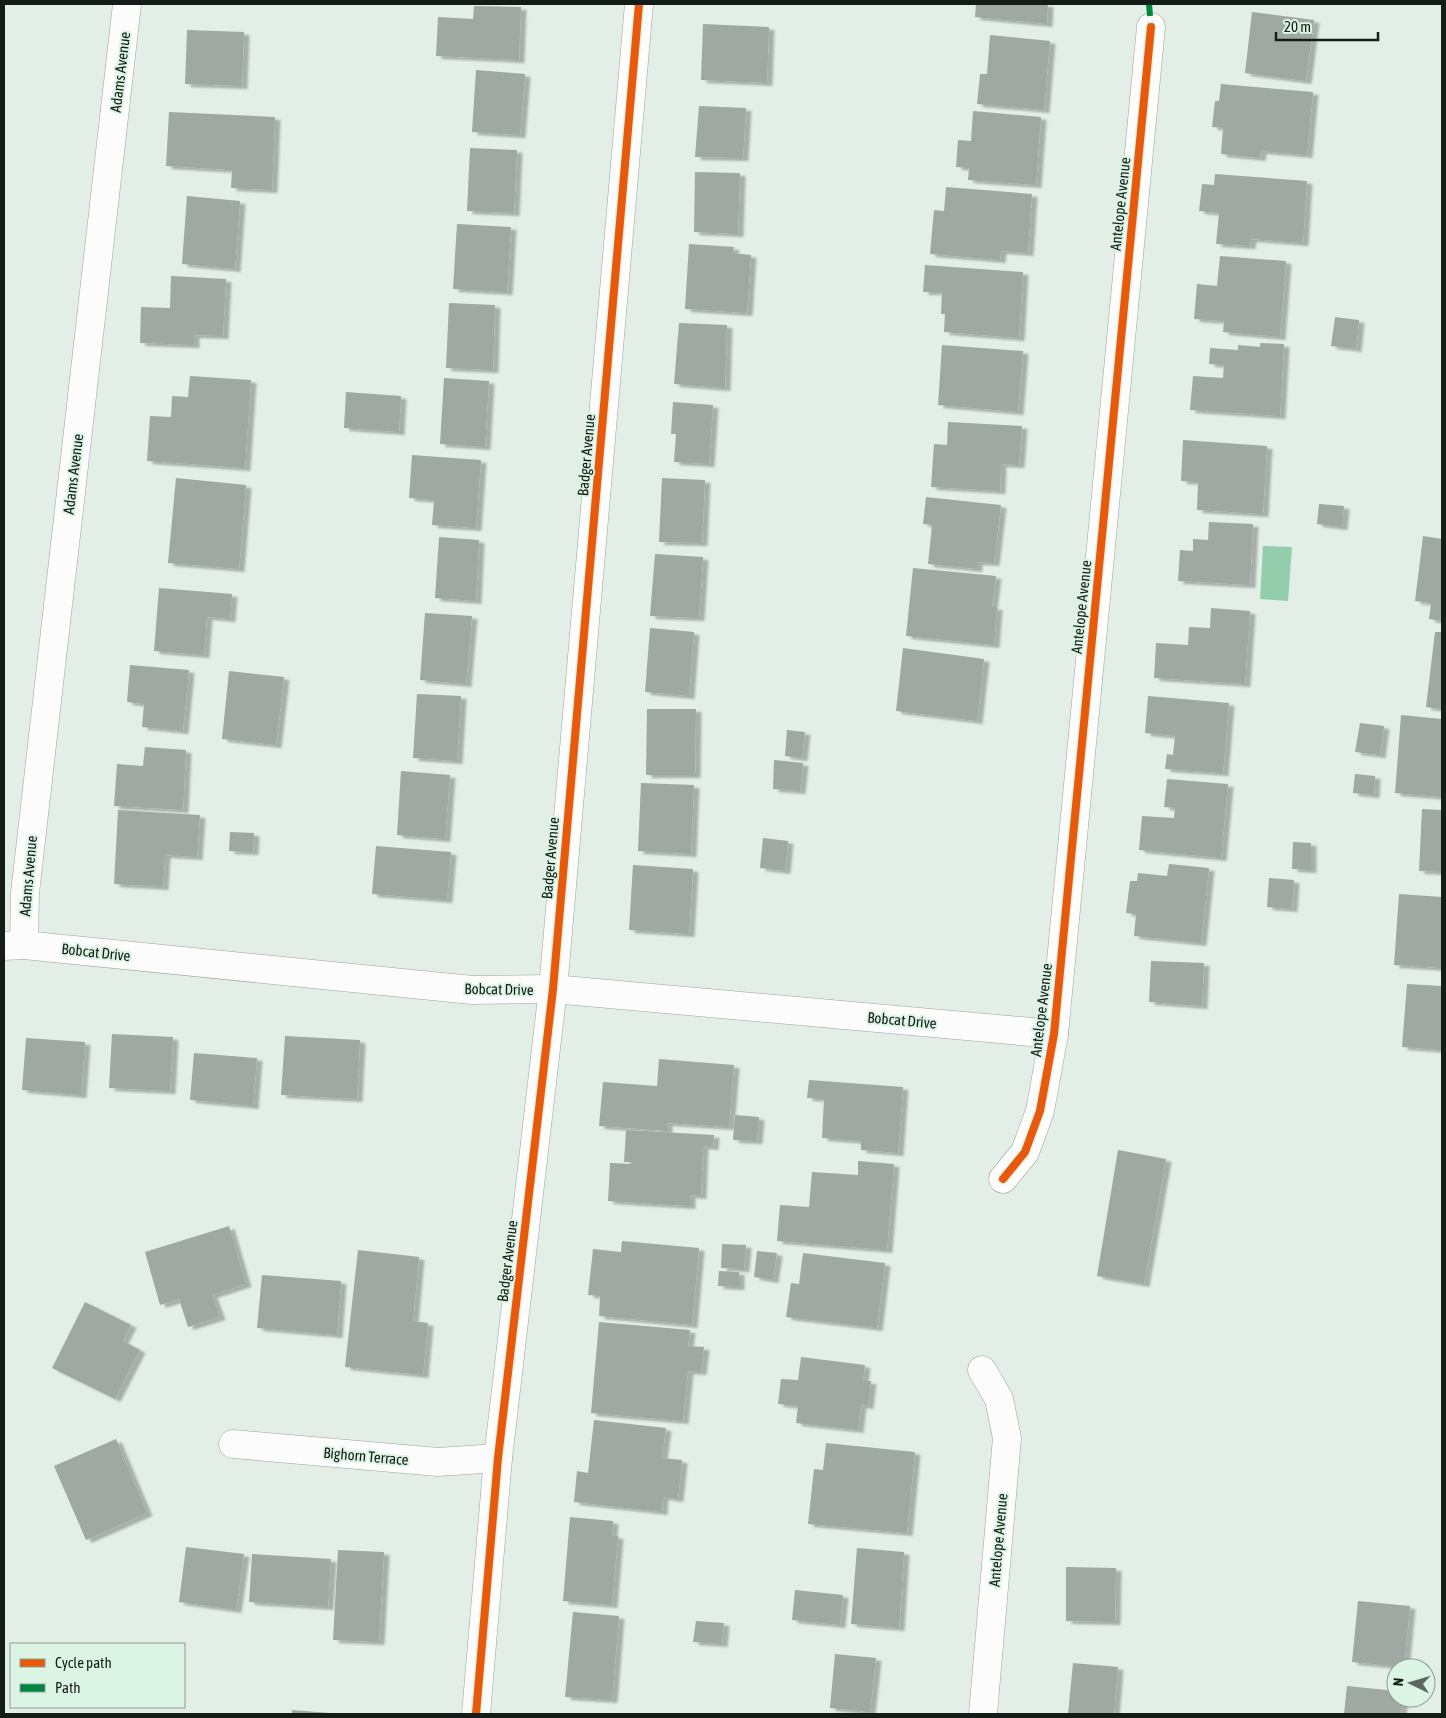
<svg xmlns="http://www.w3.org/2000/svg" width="1446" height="1718" font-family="'Asap Condensed',sans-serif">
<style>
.water{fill:#92ceab}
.building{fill:#9fa8a2;filter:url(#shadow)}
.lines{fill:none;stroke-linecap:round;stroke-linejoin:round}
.minor-casing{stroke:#9ba49e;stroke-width:29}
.minor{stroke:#fbfcfb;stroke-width:28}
.quiet{stroke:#00873e;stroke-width:6;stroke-dasharray:12 6;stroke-linecap:butt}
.cycleway-casing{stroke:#dcf4e4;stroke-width:11}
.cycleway{stroke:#e8590c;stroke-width:8}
.labels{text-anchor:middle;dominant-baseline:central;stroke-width:4;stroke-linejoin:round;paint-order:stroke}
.street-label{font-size:15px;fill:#141c17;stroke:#dcf4e4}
</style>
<defs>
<filter id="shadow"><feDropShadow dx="5.5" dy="3" stdDeviation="1" flood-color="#0004"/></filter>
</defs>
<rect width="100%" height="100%" fill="#e2eee6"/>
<!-- water -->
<path class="water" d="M1263 546 1292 547 1288 601 1260 599Z"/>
<!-- building -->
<g class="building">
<path d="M976 4H1048L1047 24 975 17Z"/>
<path d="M474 6 521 7 519 60 436 56 438 17 473 19Z"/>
<path d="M1252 12 1314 20 1306 81 1245 73Z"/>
<path d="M703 24 769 27 767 83 701 80Z"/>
<path d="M187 30 244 32 242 86 185 84Z"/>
<path d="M990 35 1050 41 1044 110 977 104 980 74H987Z"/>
<path d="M476 70 525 74 520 135 472 132Z"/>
<path d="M1221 84 1313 92 1307 155 1261 151 1260 158 1221 154 1223 128 1212 127 1215 101H1219Z"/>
<path d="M699 106 746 108 743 158 695 157Z"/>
<path d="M973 111 1041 117 1036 185 968 180 969 168 956 167 958 140 971 141Z"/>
<path d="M169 112 275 117 272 190 231 188 232 170 166 166Z"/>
<path d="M470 148 517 150 514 213 467 211Z"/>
<path d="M695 172 740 173 738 234 694 232Z"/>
<path d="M1215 174 1307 181 1303 243 1251 239 1250 246 1216 244 1219 213 1199 211 1202 184 1214 185Z"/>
<path d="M946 187 1032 194 1028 253 1001 251 1000 260 930 254 934 210 944 211Z"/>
<path d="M187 196 240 201 235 269 182 264Z"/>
<path d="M457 224 511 227 507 292 453 289Z"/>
<path d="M689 244 734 247 733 253 751 255 747 313 685 309Z"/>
<path d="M1220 256 1286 261 1280 337 1223 332 1224 321 1194 319 1197 284 1217 286Z"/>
<path d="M925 265 1023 272 1019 338 944 332 945 314H941L942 292H923Z"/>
<path d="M171 276 226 279 223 336 194 335V345L140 343 141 307 170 308Z"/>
<path d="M449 303 495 305 493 370 446 368Z"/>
<path d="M1335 317 1359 320 1356 349 1331 346Z"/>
<path d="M679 323 727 325 725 388 674 384Z"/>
<path d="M1260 343 1284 344 1280 416 1190 410 1193 376 1223 378 1224 365 1209 364 1210 348 1238 350V345L1260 347Z"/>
<path d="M942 345 1023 351 1018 412 938 405Z"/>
<path d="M190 376 251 380 245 468 147 461 150 416 171 417 172 396 188 397Z"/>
<path d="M444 378 489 381 485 447 440 444Z"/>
<path d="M346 392 401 396 399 432 344 428Z"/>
<path d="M673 402 713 405 709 464 674 462 676 434H671Z"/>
<path d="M948 422 1022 426 1019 465 1001 464 1000 491 931 487 934 444 947 445Z"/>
<path d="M1183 440 1267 446 1263 514 1197 510 1198 482 1181 481Z"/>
<path d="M412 455 481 460 476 528 432 525 434 500 409 498Z"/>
<path d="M176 478 246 485 239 569 168 563Z"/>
<path d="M662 478 705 480 702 543 659 542Z"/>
<path d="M926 497 1001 505 994 563 977 562V569L928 564 932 525 923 524Z"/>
<path d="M1319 504 1344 506 1342 527 1317 524Z"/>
<path d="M1209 522 1253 524 1250 585 1178 581 1180 550 1193 551V539L1208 540Z"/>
<path d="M1423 536 1442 539V621L1429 619 1431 603 1415 601Z"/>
<path d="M439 537 479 540 476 601 435 598Z"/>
<path d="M655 554 703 557 699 618 650 616Z"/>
<path d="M913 568 996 576 992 607H997L994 645 906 636Z"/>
<path d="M159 588 232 594 230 619 207 617 204 655 154 651Z"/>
<path d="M1211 608 1250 611 1245 684 1154 678 1156 643 1188 645 1189 627 1210 628Z"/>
<path d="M425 613 472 616 466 684 420 680Z"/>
<path d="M650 628 694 632 689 696 645 692Z"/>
<path d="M1435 632H1442V709L1426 707Z"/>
<path d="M903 648 984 659 977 721 896 711Z"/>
<path d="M130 665 189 670 183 731 142 727 144 704 127 702Z"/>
<path d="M229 671 284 677 276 745 222 739Z"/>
<path d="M417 694 461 696 457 761 413 758Z"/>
<path d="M1148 696 1229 703 1223 773 1165 769 1167 754 1173 755 1175 736 1145 733Z"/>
<path d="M647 709H696L695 775H646Z"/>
<path d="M1401 715 1442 719V797L1395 793Z"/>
<path d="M1360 723 1384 726 1380 755 1355 752Z"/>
<path d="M787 730 805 732 802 758 785 756Z"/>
<path d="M145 747 186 750 183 810 114 806 117 764 143 766Z"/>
<path d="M774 760 803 763 800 791 773 789Z"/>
<path d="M401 771 450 775 445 839 397 835Z"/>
<path d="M1355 774 1375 776 1374 795 1353 793Z"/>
<path d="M1167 779 1228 784 1221 858 1139 850 1142 816 1174 818 1175 808 1164 807Z"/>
<path d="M641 783 694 785 691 854 638 851Z"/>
<path d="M1422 809 1442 810V872L1419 871Z"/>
<path d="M118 810 200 815 197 857 165 855 163 887 114 884Z"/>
<path d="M230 832 254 833 253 852 229 851Z"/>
<path d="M763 838 788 841 785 871 760 868Z"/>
<path d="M1293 842 1311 843V870L1292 869Z"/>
<path d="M376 846 451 852 447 900 372 894Z"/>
<path d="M1169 864 1209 868 1201 943 1134 936 1136 914 1126 913 1130 881H1137L1138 873 1167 876Z"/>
<path d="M633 865 693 869 689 934 629 930Z"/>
<path d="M1269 878 1294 880 1292 909 1267 907Z"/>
<path d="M1399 894 1442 897V968L1394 965Z"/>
<path d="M1151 961 1204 963 1202 1006 1149 1002Z"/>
<path d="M1407 984 1442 986V1050L1402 1047Z"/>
<path d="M112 1034 173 1037 170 1091 109 1088Z"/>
<path d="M285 1036 360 1040 357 1099 281 1095Z"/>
<path d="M26 1038 85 1042 81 1095 22 1090Z"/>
<path d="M194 1053 257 1058 253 1106 190 1100Z"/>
<path d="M659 1059 734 1065 729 1127 667 1123V1131L599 1126 603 1082 657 1086Z"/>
<path d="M809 1080 903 1087 898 1153 861 1150V1141L822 1138 824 1099 807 1098Z"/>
<path d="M735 1115 759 1117 757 1141 733 1140Z"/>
<path d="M626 1130 714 1135 713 1147 703 1146 701 1196 690 1195V1206L608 1201 610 1163 632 1164V1162H624Z"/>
<path d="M1118 1150 1166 1159 1144 1284 1097 1276Z"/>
<path d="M858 1161 894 1164 887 1250 777 1241 780 1205 809 1207 812 1172 858 1175Z"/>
<path d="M229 1226 246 1284 212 1295 220 1317 188 1327 179 1299 160 1305 145 1252Z"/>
<path d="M622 1241 699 1248 692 1325 599 1316 600 1296 588 1295 593 1249 621 1252Z"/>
<path d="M722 1244 746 1245 744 1269 721 1268Z"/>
<path d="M358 1250 419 1257 413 1321 428 1323 423 1375 345 1367Z"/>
<path d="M757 1251 777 1253 773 1280 754 1277Z"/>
<path d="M803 1253 885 1263 877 1328 786 1317 791 1283 799 1284Z"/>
<path d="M719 1271 739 1272V1287L718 1286Z"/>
<path d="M262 1275 341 1281 337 1335 257 1328Z"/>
<path d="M85 1302 131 1325 123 1341 140 1350 115 1399 52 1368Z"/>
<path d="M599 1322 690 1330 688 1346 704 1347 701 1372 688 1371 683 1421 591 1413Z"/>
<path d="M801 1357 865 1365 863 1381H871L868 1406 861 1405 858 1430 796 1423 798 1406 778 1404 781 1379 798 1380Z"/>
<path d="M594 1420 666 1428 662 1458 682 1460 678 1499 663 1497 662 1512 574 1502 577 1471 588 1473Z"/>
<path d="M116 1439 147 1513 86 1540 54 1466Z"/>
<path d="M826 1443 915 1452 907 1533 808 1524 814 1469 823 1470Z"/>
<path d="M570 1517 613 1521 612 1535 618 1536 612 1605 563 1601Z"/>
<path d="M186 1547 244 1554 236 1610 179 1602Z"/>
<path d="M857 1548 904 1552 899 1628 851 1624Z"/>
<path d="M338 1550 384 1552 379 1642 333 1640Z"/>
<path d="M252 1554 331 1559 328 1607 249 1602Z"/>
<path d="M1066 1567 1116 1568 1115 1622 1066 1621Z"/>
<path d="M795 1590 843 1595 840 1625 792 1620Z"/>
<path d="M1358 1601 1410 1606 1404 1667 1352 1662Z"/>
<path d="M573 1612 619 1616 612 1700 565 1697Z"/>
<path d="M696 1621 724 1623 722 1644 693 1642Z"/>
<path d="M835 1654 876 1658 870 1712 830 1708Z"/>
<path d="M1073 1663 1118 1667 1114 1714H1068Z"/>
<path d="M1347 1686 1396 1691V1698H1403L1401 1714H1344Z"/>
<path d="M292 1710 330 1713V1714H292Z"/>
</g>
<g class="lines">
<!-- minor casing -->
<g class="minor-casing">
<g id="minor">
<path d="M24 945 25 893 127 4"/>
<path d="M4 946 24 945 472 990 553 989 1054 1034"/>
<path d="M1003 1179 1025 1152 1040 1111 1054 1034 1151 27"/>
<path d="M982 1370 999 1399 1007 1438 983 1714"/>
<path d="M233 1444 438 1462 498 1458"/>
<path d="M476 1714 498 1458 553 989 639 4"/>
</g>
</g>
<!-- minor -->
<use href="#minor" class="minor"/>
<!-- quiet -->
<path class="quiet" d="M1149 4 1151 27"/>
<!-- cycleway casing -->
<g class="cycleway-casing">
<g id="cycleway">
<path d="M1003 1179 1025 1152 1040 1111 1054 1034 1151 27"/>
<path d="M476 1714 498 1458 553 989 639 4"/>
</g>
</g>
<!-- cycleway -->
<use href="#cycleway" class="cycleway"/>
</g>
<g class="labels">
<!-- street labels -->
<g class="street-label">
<text transform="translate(120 72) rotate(-83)">Adams Avenue</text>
<text transform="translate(1120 204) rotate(-84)">Antelope Avenue</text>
<text transform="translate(586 455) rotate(-85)">Badger Avenue</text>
<text transform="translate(73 474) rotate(-83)">Adams Avenue</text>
<text transform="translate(1081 607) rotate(-84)">Antelope Avenue</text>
<text transform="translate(550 858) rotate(-85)">Badger Avenue</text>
<text transform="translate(28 876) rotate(-85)">Adams Avenue</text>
<text transform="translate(96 952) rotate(6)">Bobcat Drive</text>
<text transform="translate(499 989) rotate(1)">Bobcat Drive</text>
<text transform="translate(1041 1010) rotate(-83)">Antelope Avenue</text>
<text transform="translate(902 1020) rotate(5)">Bobcat Drive</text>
<text transform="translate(507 1261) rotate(-83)">Badger Avenue</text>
<text transform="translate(366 1456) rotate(5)">Bighorn Terrace</text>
<text transform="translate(998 1540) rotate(-85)">Antelope Avenue</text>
</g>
</g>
<!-- border -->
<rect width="1446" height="1718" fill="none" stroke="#141c17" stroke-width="10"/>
<!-- legend -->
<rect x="10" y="1643" width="175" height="65" fill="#dcf4e4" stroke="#8c9e92"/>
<rect x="20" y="1659" width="25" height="8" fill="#e8590c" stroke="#8c9e92"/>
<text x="55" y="1668" font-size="15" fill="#141c17">Cycle path</text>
<rect x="20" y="1684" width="25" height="8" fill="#00873e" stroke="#8c9e92"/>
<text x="55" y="1693" font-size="15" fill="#141c17">Path</text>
<!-- north arrow -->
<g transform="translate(1411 1683) rotate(275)"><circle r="24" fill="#dcf4e4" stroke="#8c9e92"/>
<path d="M0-4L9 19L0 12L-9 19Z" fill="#5c665f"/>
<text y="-8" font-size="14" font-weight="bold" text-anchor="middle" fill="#141c17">N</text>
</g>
<!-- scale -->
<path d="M1276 32v8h102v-8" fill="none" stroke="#141c17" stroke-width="2.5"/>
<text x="1284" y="32" font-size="15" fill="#141c17" stroke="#dcf4e4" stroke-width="4" paint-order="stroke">20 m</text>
</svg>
